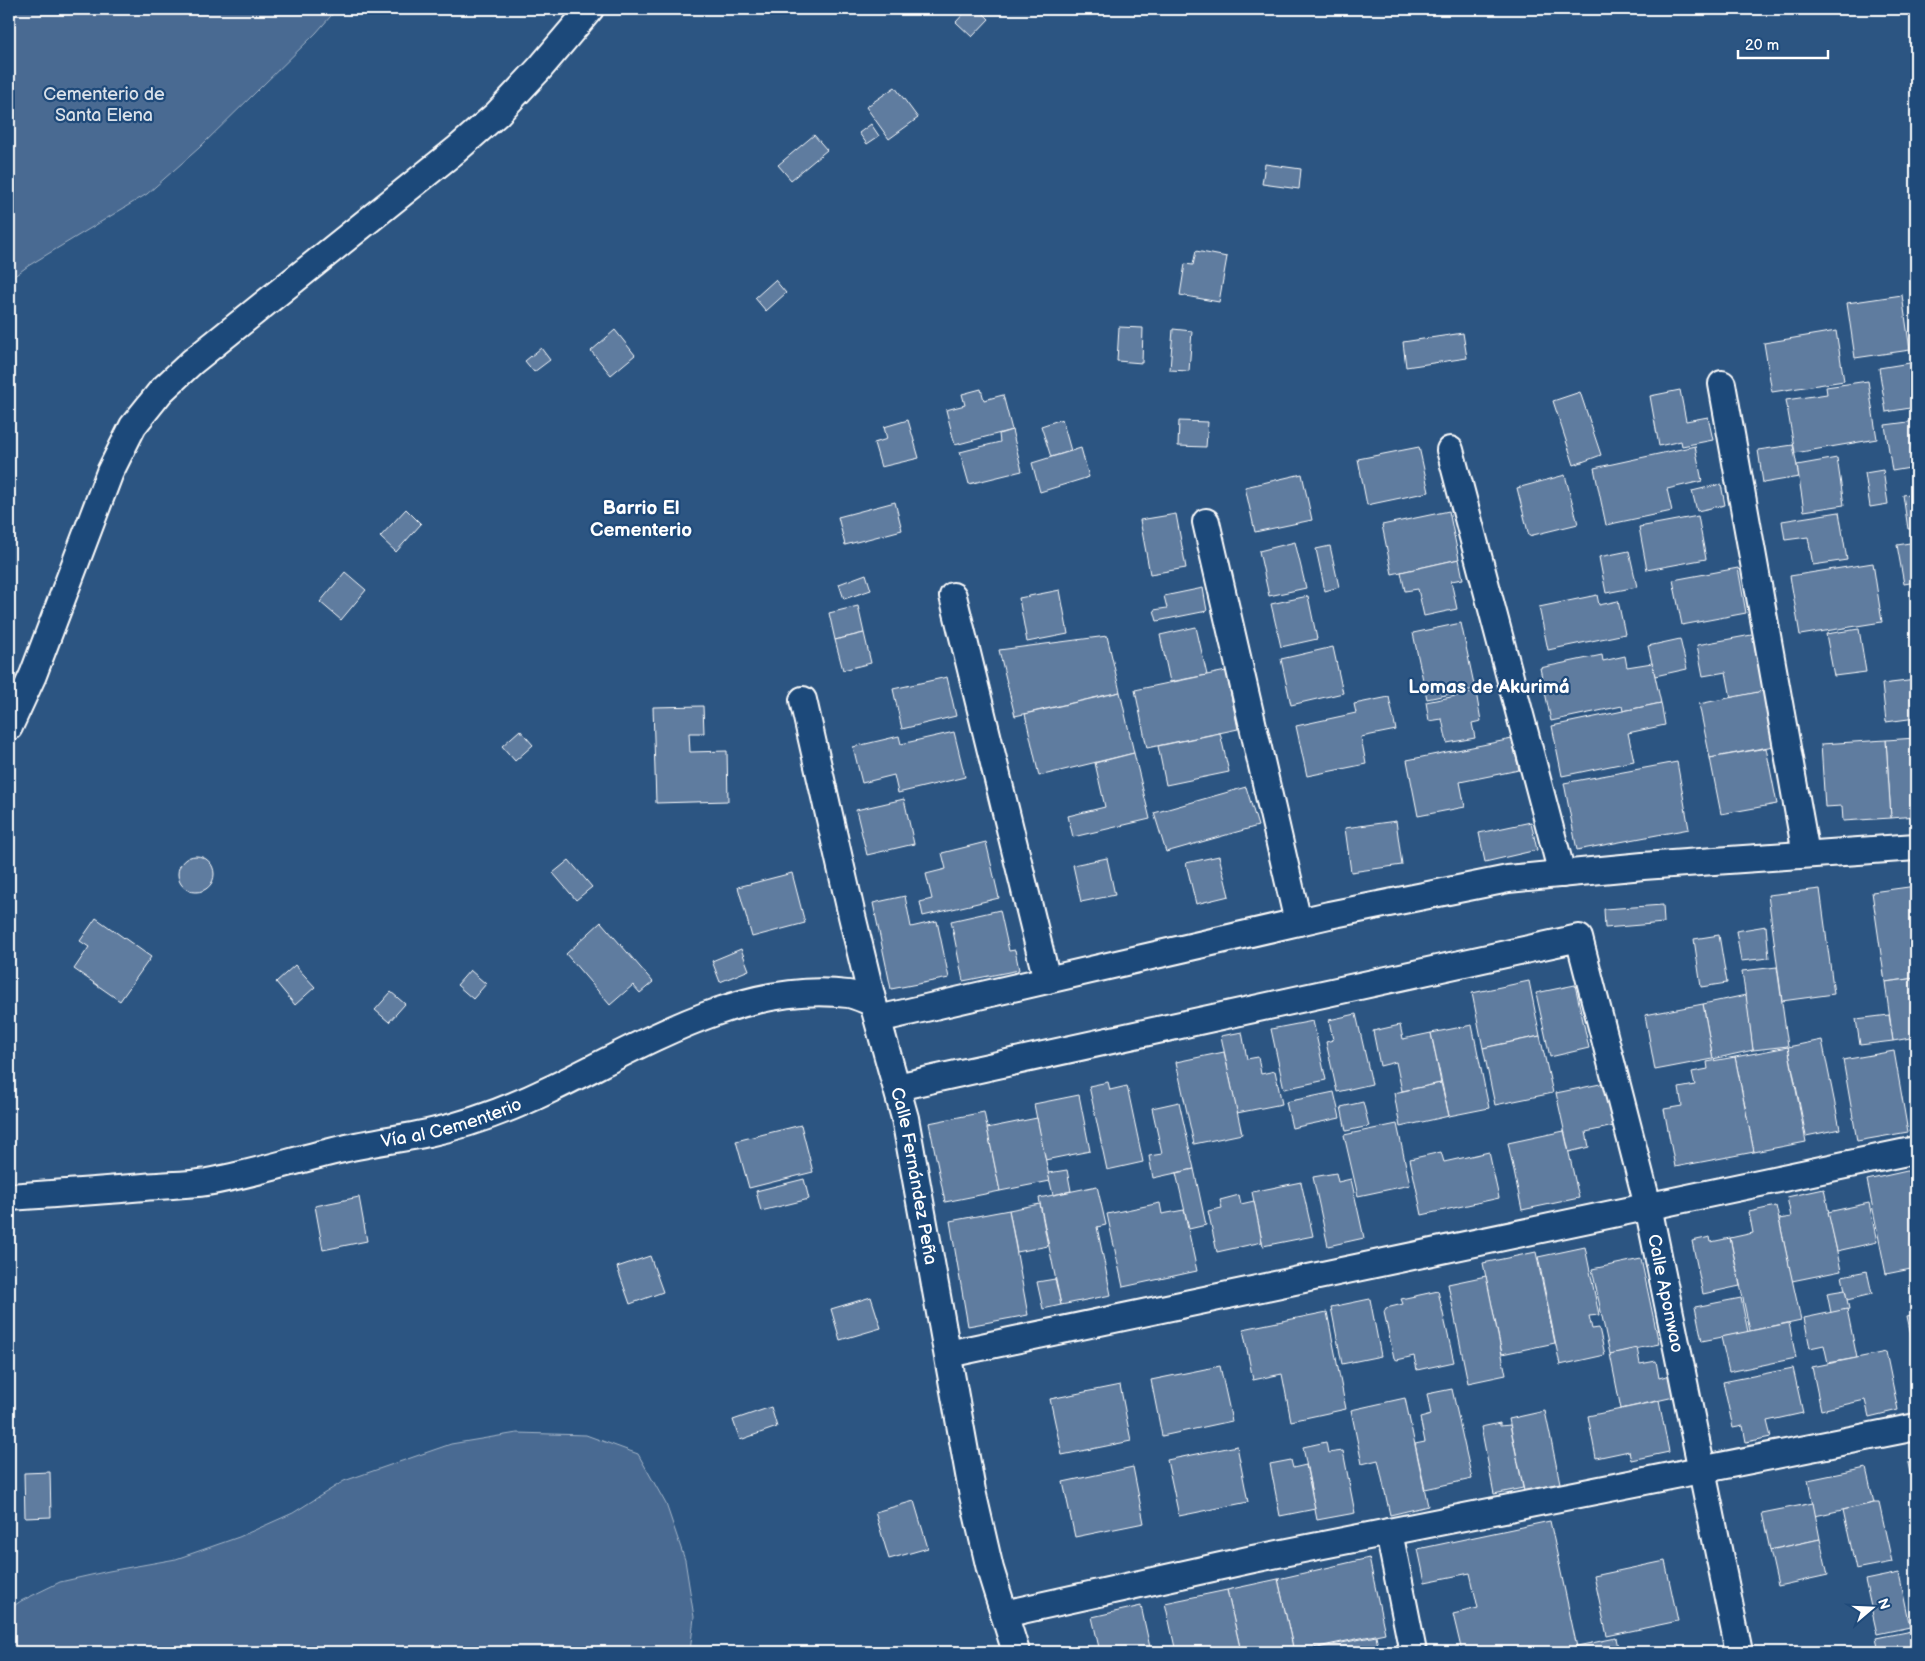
<svg xmlns="http://www.w3.org/2000/svg" width="1925" height="1661" font-family="'Balsamiq Sans',sans-serif">
<style>
.green{fill:#486b92;stroke:#a4b5c8}
.building{fill:#5e7c9f;stroke:#fff}
.lines{fill:none;stroke-linecap:round;stroke-linejoin:round}
.street-casing{stroke:#fff;stroke-width:30}
.street{stroke:#1f4a7a;stroke-width:26}
.labels{text-anchor:middle;dominant-baseline:central;stroke-width:4.5;stroke-linejoin:round;paint-order:stroke}
.park-label{font-size:18px;fill:#dae1e9;stroke:#1f4a7a}
.street-label{font-size:18px;fill:#fff;stroke:#1f4a7a}
.neighbourhood-label{font-size:19px;font-weight:bold;fill:#fff;stroke:#1f4a7a}
</style>
<rect width="100%" height="100%" fill="#2c5582"/>
<filter id="ink" filterUnits="userSpaceOnUse"><feTurbulence type="fractalNoise" baseFrequency=".02" numOctaves="2"/><feDisplacementMap in="SourceGraphic" scale="10" xChannelSelector="R" yChannelSelector="G"/><feConvolveMatrix kernelMatrix="1 2 1 2 8 2 1 2 1" color-interpolation-filters="sRGB"/></filter>
<g filter="url(#ink)">
<!-- green -->
<g class="green">
<path d="M9 9H337L316 33 199 148 147 194 28 266 9 280Z"/>
<path d="M517 1433 586 1435 638 1454 666 1504 685 1560 694 1617 690 1652H9V1609L21 1601 60 1582 109 1571 176 1559 239 1537 293 1513 344 1481 451 1444Z"/>
</g>
<!-- building -->
<g class="building">
<path d="M968 9H979L989 19 972 37 956 22Z"/>
<path d="M895 87 918 118 889 139 866 107Z"/>
<path d="M871 124 879 136 867 144 859 133Z"/>
<path d="M814 135 827 150 791 180 778 165Z"/>
<path d="M1265 164 1301 169 1299 189 1262 184Z"/>
<path d="M1196 251 1227 257 1219 302 1180 295 1185 264 1193 265Z"/>
<path d="M775 280 786 293 766 311 755 298Z"/>
<path d="M1902 295 1910 350 1855 358 1847 303Z"/>
<path d="M1119 327 1143 328 1142 363 1117 361Z"/>
<path d="M1173 329 1192 331 1189 371 1170 370Z"/>
<path d="M615 330 635 355 611 375 591 351Z"/>
<path d="M1836 331 1844 381 1772 392 1764 343Z"/>
<path d="M1463 333 1467 358 1406 367 1403 342Z"/>
<path d="M541 348 550 360 534 372 525 361Z"/>
<path d="M1916 362V407L1886 412 1879 368Z"/>
<path d="M1868 381 1877 439 1795 453 1786 400 1827 394 1826 387Z"/>
<path d="M981 389 984 400 1003 395 1012 430 955 445 946 410 965 405 962 394Z"/>
<path d="M1680 390 1686 421 1708 417 1713 440 1682 446 1681 441 1659 446 1650 396Z"/>
<path d="M1580 392 1601 455 1574 465 1553 401Z"/>
<path d="M1062 419 1071 451 1051 457 1041 426Z"/>
<path d="M908 420 919 458 881 467 874 443 887 439 884 427Z"/>
<path d="M1179 421 1208 422 1206 447 1178 446Z"/>
<path d="M1916 421V467L1892 471 1885 425Z"/>
<path d="M1012 430 1022 471 969 484 960 452 1000 442 999 434Z"/>
<path d="M1793 445 1799 477 1763 483 1758 450Z"/>
<path d="M1695 446 1702 481 1667 489 1672 511 1606 525 1594 468Z"/>
<path d="M1419 447 1429 492 1367 505 1358 459Z"/>
<path d="M1081 448 1089 477 1040 492 1032 463Z"/>
<path d="M1837 458 1844 505 1804 511 1797 465Z"/>
<path d="M1883 470 1888 504 1870 507 1865 473Z"/>
<path d="M1302 474 1312 520 1255 532 1245 487Z"/>
<path d="M1565 475 1578 524 1529 536 1517 488Z"/>
<path d="M1721 484 1725 505 1697 511 1692 491Z"/>
<path d="M1916 493V528L1908 529 1903 495Z"/>
<path d="M895 502 902 530 845 545 838 517Z"/>
<path d="M406 509 421 524 396 552 380 537Z"/>
<path d="M1449 511 1459 559 1392 574 1382 525Z"/>
<path d="M1839 512 1847 560 1813 565 1808 537 1785 540 1782 521Z"/>
<path d="M1176 514 1186 568 1150 574 1140 520Z"/>
<path d="M1698 516 1706 559 1647 570 1639 527Z"/>
<path d="M1295 542 1306 588 1269 596 1259 551Z"/>
<path d="M1916 542V582L1904 584 1897 545Z"/>
<path d="M1330 546 1339 587 1325 591 1316 549Z"/>
<path d="M1629 551 1637 587 1606 593 1599 557Z"/>
<path d="M1459 559 1463 579 1451 581 1457 609 1424 616 1418 589 1405 591 1401 572Z"/>
<path d="M1873 563 1882 622 1800 635 1790 576Z"/>
<path d="M1738 568 1746 613 1682 625 1673 580Z"/>
<path d="M345 572 366 590 341 620 320 602Z"/>
<path d="M866 574 871 590 844 599 839 584Z"/>
<path d="M1203 588 1207 611 1157 621 1154 610 1167 608 1164 596Z"/>
<path d="M1060 590 1068 634 1027 642 1019 598Z"/>
<path d="M1597 595 1599 605 1618 601 1625 634 1548 650 1539 607Z"/>
<path d="M1308 596 1317 639 1281 647 1271 604Z"/>
<path d="M858 606 864 633 835 640 829 613Z"/>
<path d="M1461 623 1475 689 1427 699 1413 633Z"/>
<path d="M1196 627 1207 675 1170 682 1160 635Z"/>
<path d="M1859 629 1866 672 1834 676 1826 634Z"/>
<path d="M864 633 871 663 843 670 835 640Z"/>
<path d="M1757 634 1768 690 1731 698 1726 672 1703 676 1697 645Z"/>
<path d="M1107 636 1120 692 1015 716 999 650Z"/>
<path d="M1680 639 1687 669 1655 676 1648 646Z"/>
<path d="M1333 647 1343 693 1291 705 1281 659Z"/>
<path d="M1602 655 1603 661 1625 656 1627 667 1652 663 1661 703 1623 711 1622 706 1551 721 1540 668Z"/>
<path d="M1226 671 1238 729 1147 748 1135 690Z"/>
<path d="M947 677 956 716 902 729 893 689Z"/>
<path d="M1916 680V718L1886 722 1882 684Z"/>
<path d="M1768 690 1779 745 1710 758 1699 704Z"/>
<path d="M1120 692 1134 753 1039 776 1025 714Z"/>
<path d="M1476 692 1481 721 1472 723 1475 738 1447 743 1442 719 1429 721 1426 702Z"/>
<path d="M1389 697 1396 730 1361 737 1366 764 1307 776 1296 726 1356 713 1354 704Z"/>
<path d="M1661 703 1665 725 1628 733 1634 761 1562 776 1552 726Z"/>
<path d="M703 706 704 733H689L690 752 727 751 728 801 656 803 653 707Z"/>
<path d="M520 730 533 745 515 761 502 746Z"/>
<path d="M954 732 965 777 898 793 894 775 862 783 853 747 899 736 901 744Z"/>
<path d="M1220 733 1229 772 1166 785 1158 746Z"/>
<path d="M1916 738V816L1891 818 1886 740Z"/>
<path d="M1512 739 1519 770 1460 782 1465 807 1418 816 1407 760Z"/>
<path d="M1886 740 1891 818 1843 821 1842 806 1825 807 1821 744Z"/>
<path d="M1766 748 1777 804 1721 814 1710 758Z"/>
<path d="M1134 753 1150 819 1073 837 1068 816 1105 807 1095 763Z"/>
<path d="M1677 762 1689 829 1577 850 1564 783Z"/>
<path d="M1246 787 1258 826 1166 852 1154 813Z"/>
<path d="M904 799 914 844 867 855 856 810Z"/>
<path d="M1396 821 1402 865 1351 872 1345 828Z"/>
<path d="M1531 822 1537 850 1485 862 1479 833Z"/>
<path d="M986 842 999 898 923 916 920 902 932 899 926 874 946 869 942 853Z"/>
<circle cx="196" cy="874" r="18"/>
<path d="M1219 856 1229 896 1196 904 1186 863Z"/>
<path d="M1107 858 1115 895 1081 902 1073 865Z"/>
<path d="M569 860 592 887 576 900 553 873Z"/>
<path d="M792 873 805 923 752 937 738 887Z"/>
<path d="M1916 886V978L1885 982 1872 892Z"/>
<path d="M1820 889 1834 994 1782 1001 1768 895Z"/>
<path d="M905 896 911 927 937 921 949 978 891 989 873 903Z"/>
<path d="M1663 905 1664 923 1605 928 1604 909Z"/>
<path d="M1000 910 1009 951 1015 950 1019 970 963 981 951 921Z"/>
<path d="M96 918 151 957 120 1001 74 969 89 947 80 941Z"/>
<path d="M601 922 653 982 640 993 633 985 610 1005 566 954Z"/>
<path d="M1766 926 1769 958 1741 961 1736 931Z"/>
<path d="M1719 935 1727 983 1701 987 1694 939Z"/>
<path d="M741 949 749 970 720 982 712 961Z"/>
<path d="M295 965 315 987 295 1005 276 982Z"/>
<path d="M1777 967 1788 1046 1753 1050 1742 971Z"/>
<path d="M470 970 486 984 473 999 457 985Z"/>
<path d="M1916 978V1037L1893 1041 1885 982Z"/>
<path d="M1529 981 1540 1036 1483 1048 1472 993Z"/>
<path d="M1575 985 1589 1048 1550 1057 1536 993Z"/>
<path d="M391 992 405 1004 389 1022 375 1010Z"/>
<path d="M1746 995 1753 1050 1713 1059 1703 1004Z"/>
<path d="M1703 1004 1713 1059 1655 1070 1645 1015Z"/>
<path d="M1356 1014 1372 1084 1337 1092 1326 1042 1333 1040 1329 1020Z"/>
<path d="M1889 1015 1893 1041 1860 1045 1856 1019Z"/>
<path d="M1313 1021 1326 1080 1284 1089 1271 1029Z"/>
<path d="M1400 1025 1403 1039 1431 1033 1441 1083 1402 1091 1396 1062 1380 1066 1373 1031Z"/>
<path d="M1472 1025 1489 1108 1449 1116 1431 1033Z"/>
<path d="M1242 1032 1247 1059 1258 1057 1261 1074 1275 1071 1282 1104 1237 1113 1221 1036Z"/>
<path d="M1540 1036 1553 1093 1495 1105 1483 1048Z"/>
<path d="M1822 1040 1840 1129 1806 1136 1788 1047Z"/>
<path d="M1788 1047 1806 1142 1754 1152 1735 1057Z"/>
<path d="M1894 1051 1908 1132 1857 1141 1843 1060Z"/>
<path d="M1224 1052 1242 1134 1194 1144 1176 1062Z"/>
<path d="M1735 1057 1754 1152 1675 1167 1664 1109 1682 1106 1679 1088 1695 1085 1692 1072 1708 1069 1707 1062Z"/>
<path d="M1108 1082 1110 1090 1127 1086 1143 1162 1107 1170 1089 1086Z"/>
<path d="M1441 1083 1449 1116 1400 1127 1394 1093Z"/>
<path d="M1605 1083 1614 1126 1586 1132 1589 1147 1569 1152 1556 1093Z"/>
<path d="M1334 1092 1340 1118 1292 1128 1286 1102Z"/>
<path d="M1079 1095 1090 1151 1045 1160 1034 1104Z"/>
<path d="M1179 1102 1194 1169 1153 1178 1149 1156 1162 1154 1152 1108Z"/>
<path d="M1363 1102 1369 1126 1346 1131 1341 1107Z"/>
<path d="M984 1112 1000 1191 945 1202 929 1123Z"/>
<path d="M1037 1118 1050 1181 1000 1191 987 1128Z"/>
<path d="M1397 1124 1410 1185 1358 1196 1344 1135Z"/>
<path d="M801 1125 813 1172 749 1188 736 1141Z"/>
<path d="M1564 1131 1579 1198 1522 1210 1508 1143Z"/>
<path d="M1441 1152 1444 1162 1489 1152 1499 1198 1422 1215 1410 1159Z"/>
<path d="M1194 1169 1206 1225 1189 1229 1176 1173Z"/>
<path d="M1916 1169V1268L1886 1274 1867 1180Z"/>
<path d="M1067 1170 1071 1191 1053 1195 1048 1173Z"/>
<path d="M1336 1173 1338 1182 1351 1179 1364 1238 1328 1246 1313 1177Z"/>
<path d="M804 1179 809 1199 761 1211 756 1191Z"/>
<path d="M1301 1182 1313 1236 1263 1246 1252 1192Z"/>
<path d="M1097 1186 1106 1225 1097 1227 1111 1295 1061 1305 1039 1198Z"/>
<path d="M1824 1189 1841 1271 1792 1281 1779 1219 1791 1217 1787 1197Z"/>
<path d="M1239 1195 1241 1204 1254 1201 1262 1242 1217 1252 1208 1211 1222 1208 1220 1200Z"/>
<path d="M359 1197 367 1241 323 1250 315 1206Z"/>
<path d="M1160 1203 1162 1214 1184 1210 1197 1271 1123 1287 1107 1214Z"/>
<path d="M1869 1203 1877 1242 1837 1251 1828 1212Z"/>
<path d="M1040 1204 1048 1246 1017 1252 1009 1210Z"/>
<path d="M1776 1206 1801 1320 1750 1331 1730 1238 1753 1233 1749 1212Z"/>
<path d="M1009 1210 1028 1315 968 1326 950 1221Z"/>
<path d="M1710 1237 1711 1242 1730 1238 1740 1286 1703 1294 1692 1241Z"/>
<path d="M1585 1247 1599 1315 1589 1316 1592 1329 1599 1328 1605 1355 1560 1365 1538 1257Z"/>
<path d="M1536 1252 1555 1343 1502 1354 1483 1263Z"/>
<path d="M650 1256 663 1292 630 1304 617 1267Z"/>
<path d="M1641 1259 1659 1344 1610 1354 1592 1269Z"/>
<path d="M1867 1271 1872 1294 1847 1300 1842 1276Z"/>
<path d="M1486 1276 1506 1375 1468 1383 1448 1284Z"/>
<path d="M1055 1279 1061 1305 1043 1309 1037 1282Z"/>
<path d="M1845 1290 1849 1309 1831 1313 1827 1293Z"/>
<path d="M1438 1291 1454 1362 1417 1370 1414 1356 1397 1360 1394 1358 1384 1312 1386 1308 1403 1304 1401 1299Z"/>
<path d="M871 1297 881 1328 840 1340 831 1309Z"/>
<path d="M1741 1298 1748 1332 1702 1341 1695 1307Z"/>
<path d="M1370 1299 1381 1356 1342 1364 1331 1307Z"/>
<path d="M1847 1309 1857 1358 1828 1363 1824 1345 1810 1348 1804 1318Z"/>
<path d="M1327 1312 1346 1409 1291 1421 1282 1374 1253 1380 1243 1329Z"/>
<path d="M1916 1314V1358L1907 1316Z"/>
<path d="M1789 1323 1796 1358 1729 1372 1721 1337Z"/>
<path d="M1637 1348 1640 1364 1656 1361 1659 1378 1670 1375 1674 1397 1621 1409 1610 1354Z"/>
<path d="M1886 1352 1898 1410 1869 1417 1865 1400 1821 1410 1812 1367Z"/>
<path d="M1220 1366 1232 1421 1162 1436 1151 1380Z"/>
<path d="M1793 1368 1803 1413 1767 1421 1771 1437 1746 1442 1743 1426 1733 1428 1723 1382Z"/>
<path d="M1120 1385 1131 1441 1062 1455 1050 1399Z"/>
<path d="M1452 1389 1472 1479 1425 1489 1415 1444 1425 1442 1420 1418 1431 1415 1427 1394Z"/>
<path d="M1405 1398 1428 1506 1390 1515 1378 1460 1362 1464 1351 1410Z"/>
<path d="M1659 1401 1669 1452 1631 1460 1629 1451 1596 1458 1588 1416Z"/>
<path d="M771 1407 777 1427 740 1440 733 1420Z"/>
<path d="M1545 1411 1560 1483 1524 1491 1509 1419Z"/>
<path d="M1500 1423V1426L1510 1425 1523 1488 1494 1494 1481 1427Z"/>
<path d="M1326 1442 1328 1453 1343 1451 1355 1513 1317 1520 1303 1447Z"/>
<path d="M1237 1446 1248 1502 1179 1516 1167 1460Z"/>
<path d="M1291 1460 1293 1468 1306 1465 1315 1509 1280 1516 1270 1464Z"/>
<path d="M1916 1461V1503L1908 1463Z"/>
<path d="M1133 1467 1144 1523 1075 1537 1063 1482Z"/>
<path d="M1866 1468 1874 1503 1815 1516 1808 1480Z"/>
<path d="M50 1472 51 1517 25 1518 24 1473Z"/>
<path d="M914 1501 928 1548 889 1559 875 1512Z"/>
<path d="M1813 1503 1820 1539 1770 1550 1762 1513Z"/>
<path d="M1874 1503H1879L1892 1562 1856 1569 1843 1510Z"/>
<path d="M1550 1521 1578 1652H1462L1453 1614 1478 1608 1470 1573 1425 1582 1418 1549Z"/>
<path d="M1820 1539 1828 1575 1778 1586 1770 1550Z"/>
<path d="M1369 1558 1385 1633 1294 1652 1278 1579Z"/>
<path d="M1665 1561 1678 1621 1607 1636 1594 1576Z"/>
<path d="M1899 1573 1910 1627 1877 1634 1865 1580Z"/>
<path d="M1278 1579 1294 1652H1241L1227 1590Z"/>
<path d="M1227 1590 1241 1652H1176L1165 1603Z"/>
<path d="M1141 1606 1151 1652H1100L1092 1617Z"/>
<path d="M1911 1631 1916 1652H1879L1876 1638Z"/>
<path d="M1376 1636 1379 1652H1298Z"/>
<path d="M1616 1638 1619 1652H1578L1577 1646Z"/>
</g>
<g class="lines">
<!-- street casing -->
<g class="street-casing">
<g id="street">
<path d="M1722 384 1806 854"/>
<path d="M1450 450 1562 874"/>
<path d="M1206 522 1298 922"/>
<path d="M953 596 1047 980"/>
<path id="s1" d="M803 700 852 916 873 1003 905 1118 972 1491 990 1569 1016 1652"/>
<path d="M9 727 33 675 110 472 133 426 161 391 192 362 456 150 497 114 540 68 590 9"/>
<path d="M878 1019 1329 915 1508 879 1643 866 1916 847"/>
<path id="s2" d="M897 1087 1579 938 1648 1206 1739 1652"/>
<path id="s3" d="M9 1197C54 1194 99 1191 144 1187 165 1185 187 1185 207 1182 253 1174 298 1159 343 1149 371 1142 400 1139 428 1133 470 1124 512 1108 551 1089 640 1046 745 980 848 994 856 995 865 1000 873 1003"/>
<path d="M948 1354 1916 1150"/>
<path d="M1389 1532 1413 1652"/>
<path d="M1004 1614 1253 1559 1916 1427"/>
</g>
</g>
<!-- street -->
<use href="#street" class="street"/>
</g>
</g>
<g class="labels">
<!-- park labels -->
<g class="park-label">
<text x="104" y="94">Cementerio de<tspan x="104" dy="21">Santa Elena</tspan></text>
</g>
<!-- street labels -->
<g class="street-label">
<text stroke="none"><textPath href="#s3" startOffset="450">Vía al Cementerio</textPath></text>
<text stroke="none"><textPath href="#s1" startOffset="489">Calle Fernández Peña</textPath></text>
<text stroke="none"><textPath href="#s2" startOffset="1064">Calle Aponwao</textPath></text>
</g>
<!-- neighbourhood labels -->
<g class="neighbourhood-label">
<text x="641" y="508">Barrio El<tspan x="641" dy="22">Cementerio</tspan></text>
<text x="1489" y="687">Lomas de Akurimá</text>
</g>
</g>
<!-- margin -->
<rect width="1925" height="1661" fill="none" stroke="#1f4a7a" stroke-width="30"/>
<rect x="15" y="15" width="1895" height="1631" fill="none" stroke="#fff" stroke-width="2" filter="url(#ink)"/>
<!-- north arrow -->
<g transform="translate(1872 1608) rotate(71)" stroke="#1f4a7a" stroke-width="4" paint-order="stroke">
<path d="M0-4L9 19L0 12L-9 19Z" fill="#ffffff"/>
<text y="-8" font-size="14" font-weight="bold" text-anchor="middle" fill="#ffffff">N</text>
</g>
<!-- scale -->
<path d="M1738 50v8h90v-8" fill="none" stroke="#ffffff" stroke-width="2.5"/>
<text x="1745" y="50" font-size="15" fill="#ffffff" stroke="#1f4a7a" stroke-width="4" paint-order="stroke">20 m</text>
</svg>
